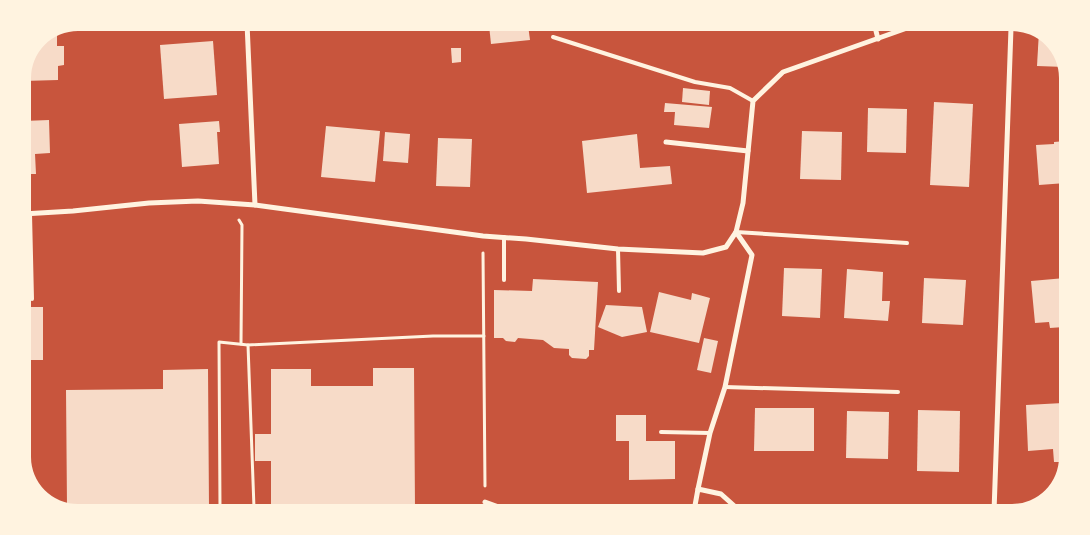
<svg xmlns="http://www.w3.org/2000/svg" width="1090" height="535" font-family="Karla,sans-serif">
<style>
.building{fill:#f7dbc8}
.lines{fill:none;stroke-linecap:round;stroke-linejoin:round}
.path{stroke:#fff3e0;stroke-width:3}
.service{stroke:#fff3e0;stroke-width:4}
.minor{stroke:#fff3e0;stroke-width:5}
</style>
<rect width="100%" height="100%" fill="#c8553d"/>
<!-- building -->
<g class="building">
<path d="M489 25H528L530 40 491 44Z"/>
<path d="M57 31V46H64V65L58 66V80L23 81V75L39 39Z"/>
<path d="M1039 31 1058 48 1065 67 1037 66Z"/>
<path d="M213 41 217 95 164 99 160 45Z"/>
<path d="M451 48H461V62L452 63Z"/>
<path d="M683 88 710 91 709 105 682 102Z"/>
<path d="M934 102 973 104 969 187 930 185Z"/>
<path d="M665 103 712 107 709 128 674 125 675 112H664Z"/>
<path d="M868 108 907 109 906 153 867 152Z"/>
<path d="M49 120 50 153 35 154 36 174H23V121Z"/>
<path d="M219 121 220 132H217L219 164 182 167 179 124Z"/>
<path d="M326 126 380 131 375 182 321 177Z"/>
<path d="M802 131 842 132 841 180 800 179Z"/>
<path d="M385 132 410 134 408 163 383 161Z"/>
<path d="M637 134 640 168 670 166 672 184 587 193 582 141Z"/>
<path d="M438 138 472 139 470 187 436 186Z"/>
<path d="M1066 141V183L1039 185 1036 145 1054 144V142Z"/>
<path d="M784 268 822 269 820 318 782 316Z"/>
<path d="M847 269 883 272 882 301H890L888 321 844 318Z"/>
<path d="M924 278 966 280 963 325 922 323Z"/>
<path d="M1065 278 1064 327 1050 328 1049 322 1035 323 1031 281Z"/>
<path d="M533 279 598 282 594 350H589V356L586 359 572 358 569 355V349L554 348 543 340 518 338 515 342 506 341 503 338H494V290L532 291Z"/>
<path d="M659 292 691 300 692 293 710 298 699 343 650 332Z"/>
<path d="M606 305 642 307 647 332 622 337 598 327Z"/>
<rect x="23" y="307" width="20" height="53"/>
<path d="M704 338 718 341 711 373 697 370Z"/>
<path d="M373 368H414L415 509 271 508V461H255V434H271V369H311V386H373Z"/>
<path d="M208 369 209 508 67 507 66 390 163 389V370Z"/>
<path d="M1063 403 1062 462H1054L1053 449 1028 451 1026 405Z"/>
<path d="M755 408H814V451H754Z"/>
<path d="M918 410 960 411 959 472 917 471Z"/>
<path d="M847 411 889 412 888 459 846 458Z"/>
<path d="M616 415H646V441H675V479L629 480V441H616Z"/>
</g>
<g class="lines">
<!-- path -->
<g class="path">
<path d="M239 220 242 225 241 344"/>
<path d="M483 253 485 486"/>
<path d="M220 508 219 342 248 345"/>
<path d="M254 508 248 345 433 336H484"/>
</g>
<!-- service -->
<g class="service">
<path d="M553 37 695 82 730 88 753 101"/>
<path d="M30 214 32 299"/>
<path d="M736 232 907 243"/>
<path d="M618 249 619 291"/>
<path d="M504 280V237"/>
<path d="M725 387 898 392"/>
<path d="M661 432 710 433"/>
</g>
<!-- minor -->
<g class="minor">
<path d="M247 23 255 205"/>
<path d="M875 27 878 39"/>
<path d="M666 142 748 151"/>
<path d="M23 214 73 211 149 203 198 201 255 205 483 236 526 239 618 249 703 253 726 247 736 232 743 203 753 101 783 72 910 27"/>
<path d="M698 489 710 433 725 387 752 255 736 232"/>
<path d="M485 502 507 510"/>
<path d="M694 511 698 489 721 494 740 511"/>
<path d="M994 512 1011 28"/>
</g>
</g>
<!-- crop -->
<path d="M0 0H1090V535H0ZM78 31H1012A47 47 0 0 1 1059 78V457A47 47 0 0 1 1012 504H78A47 47 0 0 1 31 457V78A47 47 0 0 1 78 31Z" fill="#fff3e0" fill-rule="evenodd"/>
</svg>
